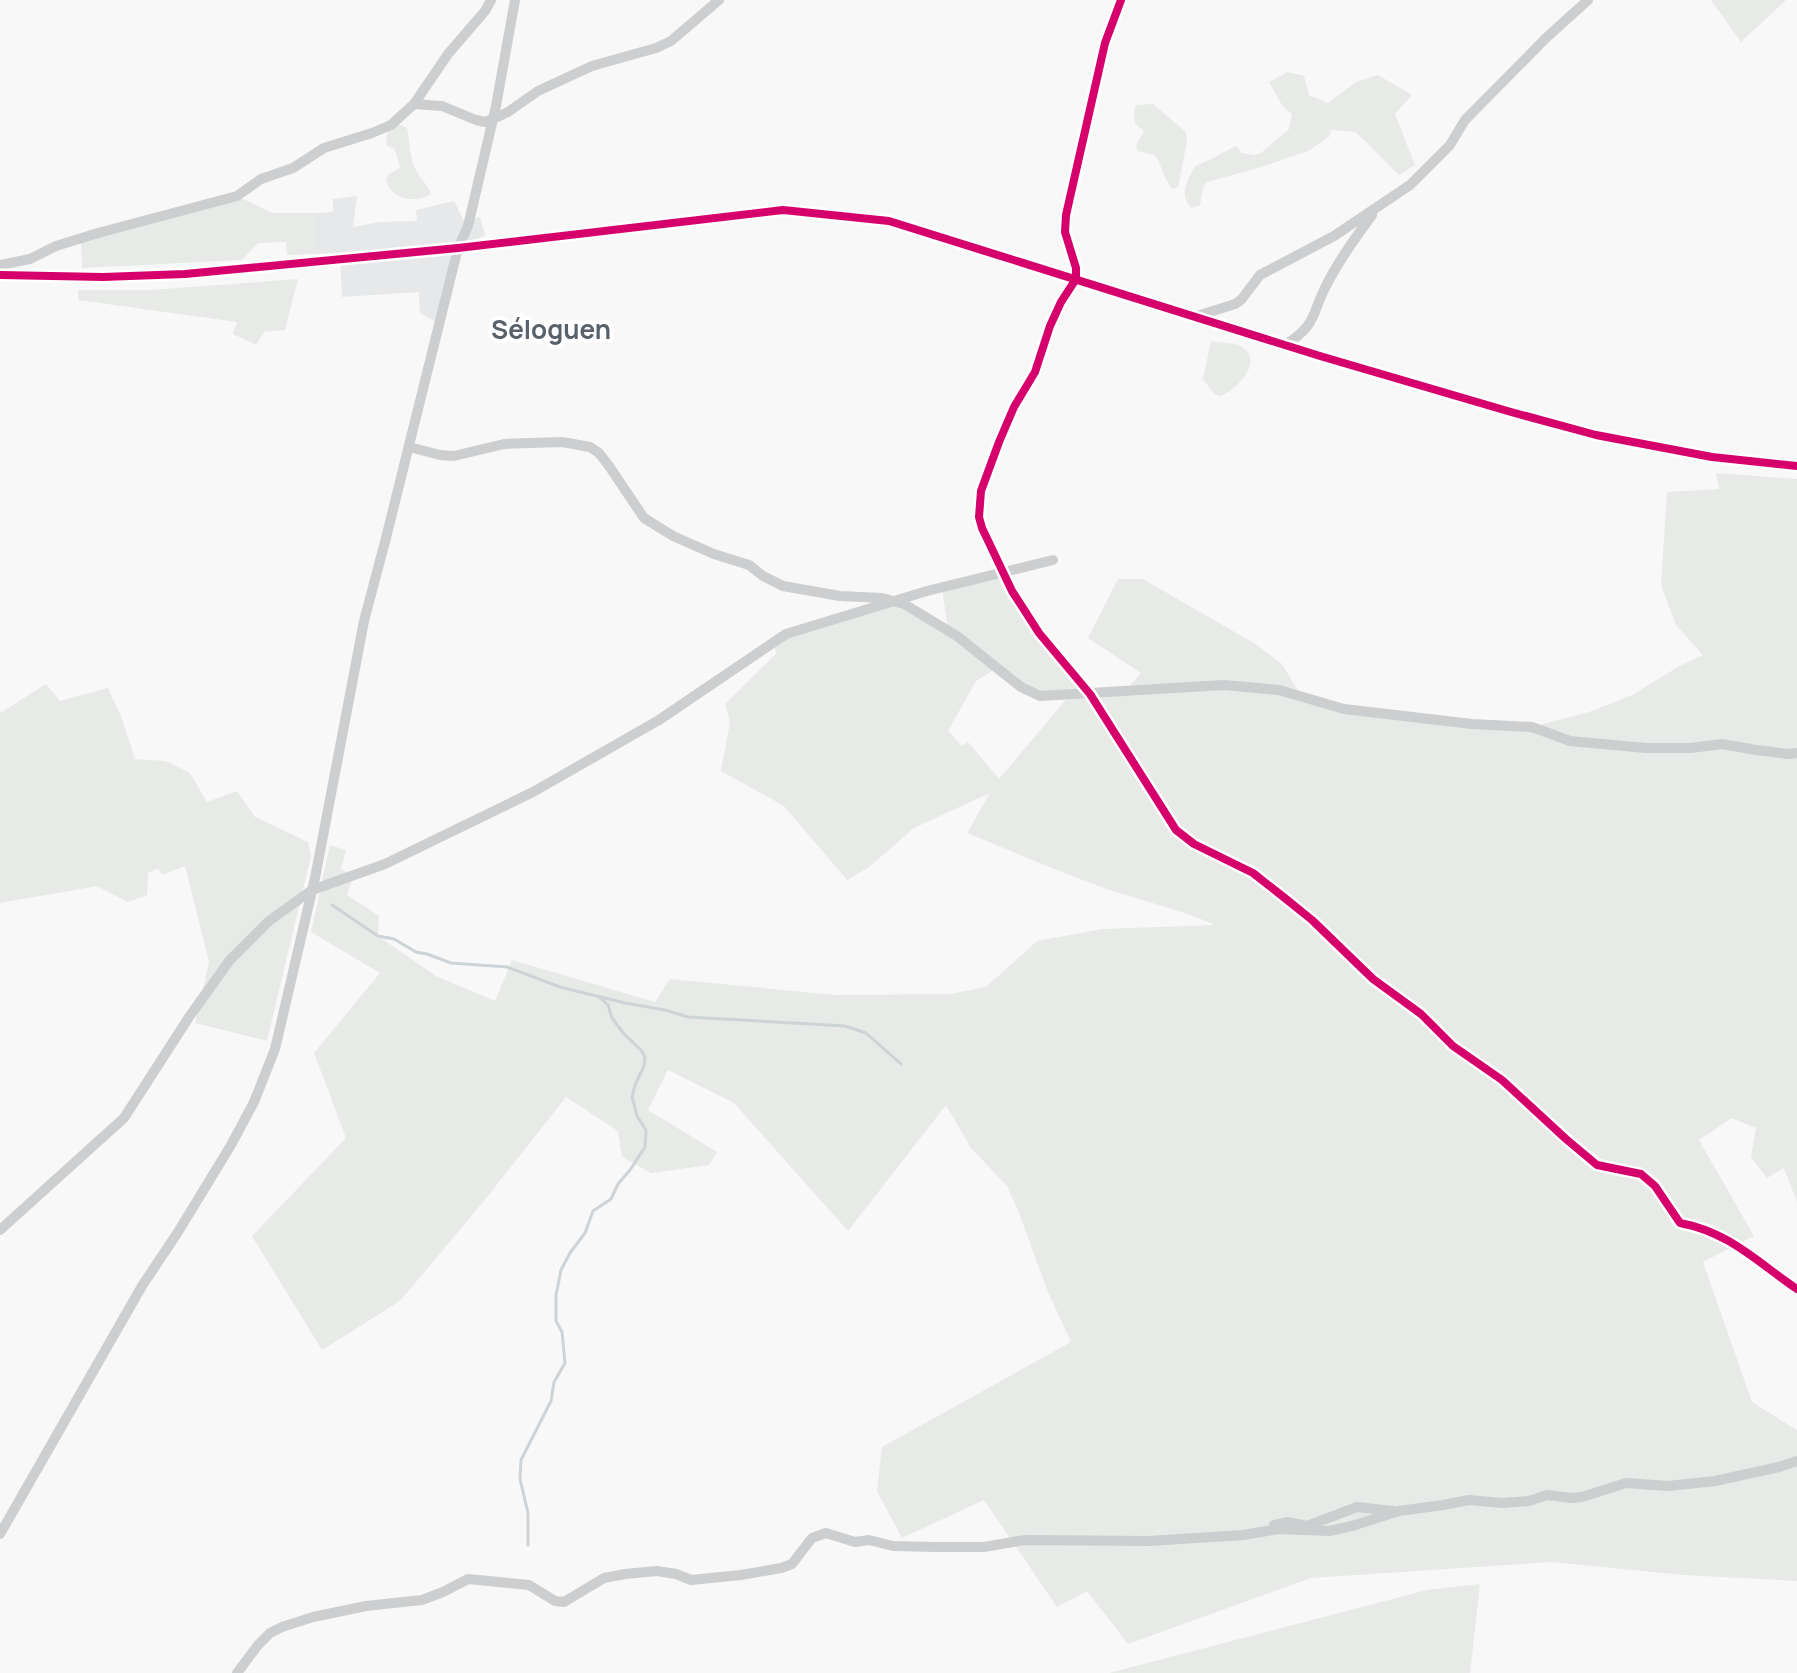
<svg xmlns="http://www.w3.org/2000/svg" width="1797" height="1673" font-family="Manrope,sans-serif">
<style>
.built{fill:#e7e8e9}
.green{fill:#e7eae6;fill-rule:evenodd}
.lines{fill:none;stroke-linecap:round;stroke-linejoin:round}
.stream{stroke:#cdd3d6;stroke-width:3}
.street{stroke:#cdcecf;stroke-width:10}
.cycleway-casing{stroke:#fff;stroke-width:13}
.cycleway{stroke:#d6006c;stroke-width:8}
.labels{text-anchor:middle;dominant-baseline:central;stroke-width:8;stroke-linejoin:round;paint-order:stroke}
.quarter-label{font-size:26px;font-weight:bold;fill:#59616b;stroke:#fff}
</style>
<rect width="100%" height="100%" fill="#f8f8f8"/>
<!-- built -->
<path class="built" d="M357 196 353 227 380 222 417 221 416 210 454 201 464 221 480 217 485 235 458 249 440 324 420 313 419 292 342 297 340 253 313 254 315 213 333 212V199Z"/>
<!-- green -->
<g class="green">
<path d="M1711 0H1786L1741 42Z"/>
<path d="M1288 72 1304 76 1309 95 1328 103 1356 82 1378 75 1412 95 1395 114 1415 165 1399 175 1364 140 1355 132 1331 130 1329 137 1308 151 1258 168 1207 182 1203 188 1200 205 1192 208C1178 195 1187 181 1195 166 1210 161 1222 152 1237 146L1241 153 1255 155 1261 153 1289 129 1292 114 1283 107 1269 82Z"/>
<path d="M1153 104 1186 132 1187 141 1178 187 1172 189C1164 179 1162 166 1155 155L1137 151 1136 145 1144 131C1132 123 1133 119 1136 105Z"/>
<path d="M394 122 407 128C410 142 409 157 416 170 420 179 428 184 431 194 416 204 391 200 386 180L389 174 400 168 395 149 387 146C385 135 387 131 394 122Z"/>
<path d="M237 196 272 213H315L313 254 287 255 286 242 258 243 242 260 82 268 81 238Z"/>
<path d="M298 279 285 330 264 332 256 345 233 334 237 322 78 300V290H151Z"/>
<path d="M1211 341C1220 343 1234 342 1242 347 1265 362 1236 390 1221 396L1214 394 1203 379Z"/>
<path d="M1716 473 1797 479V1202L1784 1168 1767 1178 1751 1157 1756 1128 1732 1118 1699 1140 1754 1236 1703 1262 1752 1402 1797 1430V1581L1683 1575 1552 1562 1311 1578 1128 1644 1087 1591 1057 1607 984 1500 902 1538 877 1491 882 1447 1071 1342 1048 1292 1019 1213 1007 1186 971 1148 946 1105 848 1231 734 1103 668 1070 648 1110 717 1152 709 1165 651 1173 622 1157 618 1131 566 1097 484 1201 400 1301 322 1350 252 1236 346 1138 314 1053 380 973 311 932 330 845 346 850 341 869 353 876 347 895 379 916 378 936 436 976 495 1001 512 960 655 1002 670 979 835 995 950 994 986 987 1037 941 1103 929 1214 925C1180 909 1142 901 1107 889 1059 872 1014 852 967 833L990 793 914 828 869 867 847 880 784 806 721 771 730 722 725 704 776 654 774 642 894 602 948 629 942 588 1003 572 1012 591 1090 694 1125 691 1141 673 1088 638 1118 579H1143L1257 645 1282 664 1301 696 1344 709 1532 727 1589 712 1632 695 1678 667 1703 655 1676 625 1661 585 1667 492 1719 489ZM997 668 1040 696H1069L999 779 968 742 962 746 948 731 976 681Z"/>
<path d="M46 684 60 701 108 688 121 716 135 759 166 761 190 773 207 802 237 791 255 817 308 842 311 856 267 1041 195 1023 209 962 185 866 162 875 158 868 148 873 147 895 128 902 97 886 0 903V711L2 712Z"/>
<path d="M1480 1584 1470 1673H1109L1427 1590Z"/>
</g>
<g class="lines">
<!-- stream -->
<g class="stream">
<path d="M332 905 378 936 394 939 416 952 427 954 451 963 507 967 560 987 625 1003 665 1010 688 1017 845 1026 866 1033 901 1064"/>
<path d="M528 1545V1513L520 1479 521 1460 551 1401 554 1382 565 1363 562 1332 556 1321V1295L561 1270 570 1253 585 1233 593 1211 611 1199 618 1184 630 1170 645 1147 646 1130 637 1116 632 1097 635 1085 644 1066 645 1057 641 1050 624 1034 612 1018 608 1005 598 996"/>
</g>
<!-- street -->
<g class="street">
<path d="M1121 0 1105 43 1066 215 1065 232 1076 268V279L1061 302 1050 326 1035 372 1014 407 999 442 981 491 979 517 982 528 1012 591 1039 633 1090 694 1176 830 1194 844 1253 873 1286 899 1312 920 1373 979 1421 1014 1453 1046 1502 1080 1566 1139 1597 1165 1641 1174 1655 1186 1680 1223C1729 1232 1757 1262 1797 1289"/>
<path d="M414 104 442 106 476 120 485 122 493 119 508 112 538 91 592 66 656 48 671 41 719 0"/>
<path d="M0 265 30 259 56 246 98 233 237 196 261 179 293 168 324 148 372 133 391 125 414 104 448 54 485 11 491 0"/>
<path d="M0 275 103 277 185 274 458 248 783 210 889 221 1320 356 1511 412 1596 435 1712 457 1797 466"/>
<path d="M1197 316 1235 304 1241 300 1260 275 1334 236 1410 185 1450 145 1465 120 1546 38 1588 0"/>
<path d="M1285 345C1318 324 1311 314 1327 284 1339 260 1356 237 1372 215"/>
<path d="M409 447 440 455 454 456 504 444 562 442 590 447 599 453 609 466 644 518 673 536 714 554 749 565 763 576 783 586 840 596 882 598 904 604 957 636 1021 687 1040 696 1224 685 1279 690 1344 709 1472 724 1532 727 1570 741 1646 748H1691L1722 744 1756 750 1789 754 1797 753"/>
<path d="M0 1230 124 1118 189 1017 230 960 269 921 312 890 385 864 533 792 659 720 786 634 927 591 1053 560"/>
<path d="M1274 1525 1287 1522 1307 1526 1357 1507 1393 1511"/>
<path d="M0 1534 142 1286 178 1232 231 1145 254 1102 275 1049 315 878 364 621 386 538 458 248 468 226 496 106 515 0"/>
<path d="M237 1673 258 1645 270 1633 282 1627 313 1617 366 1606 422 1600 443 1592 468 1579 529 1585 555 1601 564 1602 604 1578 625 1574 657 1571 676 1574 691 1580 741 1575 781 1568 792 1564 812 1538 826 1533 855 1542 869 1540 893 1546 936 1547H984L1025 1540 1149 1541 1243 1535 1279 1529 1329 1531 1352 1526 1399 1511 1443 1505 1469 1500 1502 1503 1529 1501 1547 1495 1572 1498 1582 1497 1626 1483 1668 1486 1715 1481 1779 1467 1797 1461"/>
</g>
<!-- cycleway casing -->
<g class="cycleway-casing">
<g id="cycleway">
<path d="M1121 0 1105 43 1066 215 1065 232 1076 268V279L1061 302 1050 326 1035 372 1014 407 999 442 981 491 979 517 982 528 1012 591 1039 633 1090 694 1176 830 1194 844 1253 873 1286 899 1312 920 1373 979 1421 1014 1453 1046 1502 1080 1566 1139 1597 1165 1641 1174 1655 1186 1680 1223C1729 1232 1757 1262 1797 1289"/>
<path d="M0 275 103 277 185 274 458 248 783 210 889 221 1320 356 1511 412 1596 435 1712 457 1797 466"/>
</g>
</g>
<!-- cycleway -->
<use href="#cycleway" class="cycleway"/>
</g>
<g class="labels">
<!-- quarter labels -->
<g class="quarter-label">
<text x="551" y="329">Séloguen</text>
</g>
</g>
</svg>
